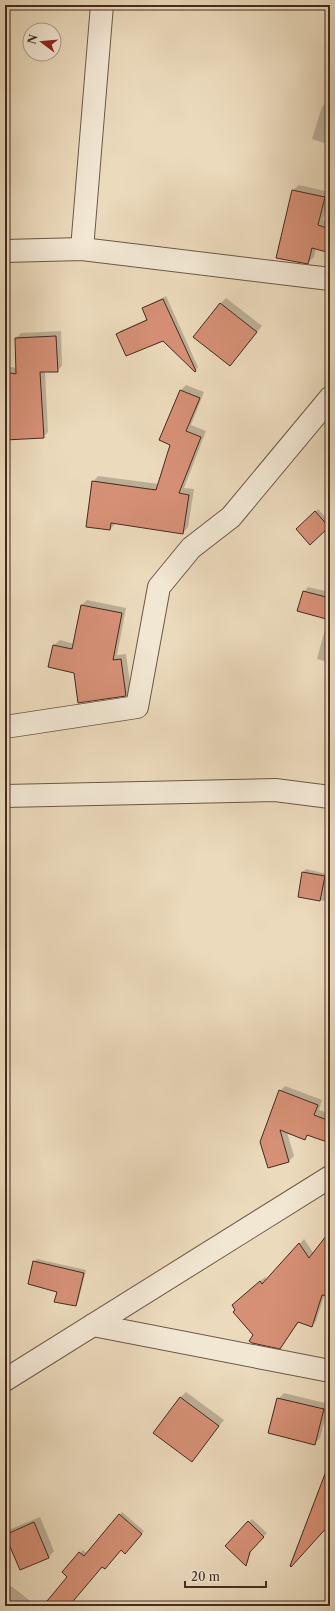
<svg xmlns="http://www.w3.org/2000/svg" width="335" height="1611" font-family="'Libre Caslon Text',serif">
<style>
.shadow{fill:#0003}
.building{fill:#d69076;stroke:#442b1e}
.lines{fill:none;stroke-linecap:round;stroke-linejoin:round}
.minor-casing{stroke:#6e5746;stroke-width:24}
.tertiary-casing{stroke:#6e5746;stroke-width:24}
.minor{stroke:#f2e7d3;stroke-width:22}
.tertiary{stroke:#f2e7d3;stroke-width:22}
</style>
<rect width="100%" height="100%" fill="#ebdabc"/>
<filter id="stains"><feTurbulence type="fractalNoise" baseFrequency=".005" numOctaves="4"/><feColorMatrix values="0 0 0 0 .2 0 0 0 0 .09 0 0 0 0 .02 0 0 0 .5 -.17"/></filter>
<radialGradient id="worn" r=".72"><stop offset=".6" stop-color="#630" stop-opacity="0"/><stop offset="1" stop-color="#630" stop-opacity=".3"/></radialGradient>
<!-- shadow -->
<g class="shadow">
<path d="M328 101 330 102V145L312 139 322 107Z"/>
<path d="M299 185 330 192 323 220 330 222V252L316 248 314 257 308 263 293 190Z"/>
<path d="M166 296 198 367 196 370 163 339 117 334 120 331 147 319 143 308 146 306Z"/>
<path d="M226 298 262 326 235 359 220 304Z"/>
<path d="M61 331 62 366 57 371H45L48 432 43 437 5 395V366L17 368 16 338 21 333Z"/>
<path d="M186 385 204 392 191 425 206 431 184 488 194 489 188 527 183 533 116 523 110 529 93 482 98 476 159 484 172 444 161 440 181 390Z"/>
<path d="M318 509 330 522V525L310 543 297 529Z"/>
<path d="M308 587 330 592V663L317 659 328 618 304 592Z"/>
<path d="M87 600 126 608 117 655 126 654 131 690 126 695 75 672 54 645 60 640 74 644 82 605Z"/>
<path d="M306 869 327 874V876H330V902L299 896 303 872Z"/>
<path d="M285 1086 322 1100 319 1110 330 1114V1142L309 1134 305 1138 287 1132 294 1156 289 1161 269 1167 280 1091Z"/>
<path d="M330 1232V1278L316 1321 312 1326 299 1322 280 1347 254 1335 236 1310 238 1300 265 1277 267 1280 304 1239 314 1254Z"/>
<path d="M37 1259 86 1270 78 1302 75 1305 58 1291 34 1262Z"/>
<path d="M186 1392 224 1420 191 1461 180 1398Z"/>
<path d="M284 1393 329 1404 320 1438 314 1444 278 1399Z"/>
<path d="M122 1512 144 1531 128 1550 121 1549 102 1566 68 1606H55L69 1577 64 1572 83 1550 87 1554Z"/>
<path d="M40 1517 54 1551 49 1557 6 1535 11 1529Z"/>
<path d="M252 1519 267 1533 252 1548 248 1562 246 1565 226 1546Z"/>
<path d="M11 1586 37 1606H5V1592Z"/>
</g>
<!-- building -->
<g class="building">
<path d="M292 190 325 197 318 225 330 229V253L312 248 308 264 276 258Z"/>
<path d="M163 299 196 371 195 372 163 341 126 356 116 334 147 320 142 308Z"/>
<path d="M220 303 257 332 230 366 193 337Z"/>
<path d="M56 336 58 372H40L44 438 5 440V372L16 374 15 338Z"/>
<path d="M180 390 200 398 186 431 201 437 179 493 189 495 183 534 111 523 110 530 86 527 92 481 156 490 170 445 159 440Z"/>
<path d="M315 511 329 527 310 545 296 529Z"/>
<path d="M303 591 330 598V620L297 611Z"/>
<path d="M81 605 122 613 113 660 121 659 126 696 78 703 74 673 48 667 53 645 72 649Z"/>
<path d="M302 872 325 876 320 901 298 897Z"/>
<path d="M279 1090 318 1105 314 1115 330 1121V1143L307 1135 305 1140 280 1130 289 1162 268 1168 260 1142Z"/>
<path d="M330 1231V1296L322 1295 312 1327 298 1322 280 1349 252 1343 249 1341 253 1335 233 1312 235 1310 232 1305 260 1281 262 1284 299 1243 309 1258Z"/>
<path d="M33 1261 84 1273 76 1306 54 1302 57 1292 28 1284Z"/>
<path d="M180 1397 219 1426 192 1462 153 1433Z"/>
<path d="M277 1398 324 1409 315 1445 268 1433Z"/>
<path d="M328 1466H330V1524L291 1567 290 1566Z"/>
<path d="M119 1514 142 1534 125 1554 121 1550 105 1569 102 1567 69 1606H53L47 1601 67 1577 62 1572 79 1552 84 1556Z"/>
<path d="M248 1521 264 1537 250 1552 246 1566 225 1546Z"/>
<path d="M34 1522 49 1558 20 1570 5 1535Z"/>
</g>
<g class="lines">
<!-- minor casing -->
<g class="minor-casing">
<g id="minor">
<path d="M82 249 102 5"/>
<path d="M5 251 82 249 330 279"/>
<path d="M5 727 137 707 159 587 191 548 231 517 330 398"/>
<path d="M5 796 275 790 330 797"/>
<path d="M93 1325 330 1371"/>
</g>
</g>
<!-- tertiary casing -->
<g class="tertiary-casing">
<path id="tertiary" d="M5 1380 330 1177"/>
</g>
<!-- minor -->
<use href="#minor" class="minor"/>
<!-- tertiary -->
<use href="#tertiary" class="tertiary"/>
</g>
<!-- margin -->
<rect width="335" height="1611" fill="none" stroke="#ebdabc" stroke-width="20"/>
<rect x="6" y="6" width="323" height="1599" fill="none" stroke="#442b1e" stroke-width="2"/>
<rect x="10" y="10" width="315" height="1591" fill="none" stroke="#442b1e"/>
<!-- north arrow -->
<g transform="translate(42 42) rotate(286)"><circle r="19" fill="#f2e7d3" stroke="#ac9c8b"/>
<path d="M0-3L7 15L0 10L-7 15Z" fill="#8f2418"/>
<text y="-6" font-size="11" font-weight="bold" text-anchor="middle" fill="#442b1e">N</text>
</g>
<!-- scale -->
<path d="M185 1581v6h81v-6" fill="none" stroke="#442b1e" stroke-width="2"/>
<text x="191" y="1581" font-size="12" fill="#442b1e" stroke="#f2e7d3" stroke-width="3" paint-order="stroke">20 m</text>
<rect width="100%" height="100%" filter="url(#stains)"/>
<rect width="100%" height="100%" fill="url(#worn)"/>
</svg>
